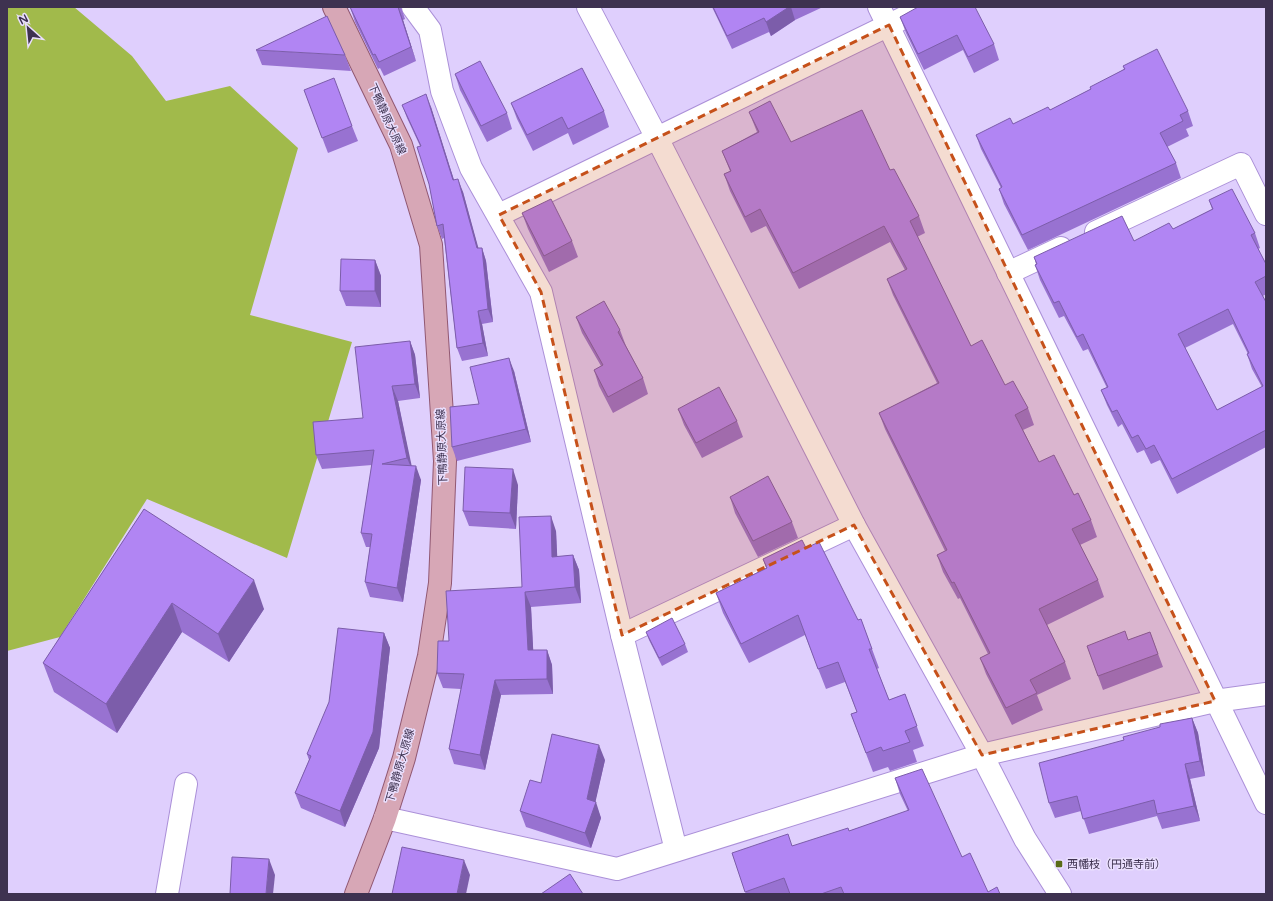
<svg xmlns="http://www.w3.org/2000/svg" width="1273" height="901" font-family="'Varela Round','Noto Sans JP',sans-serif">
<style>
.green{fill:#a1ba4b}
.lines{fill:none;stroke-linecap:round;stroke-linejoin:round}
.minor-casing{stroke:#ab90d8;stroke-width:24}
.major-casing{stroke:#915872;stroke-width:24}
.minor{stroke:#fff;stroke-width:22}
.major{stroke:#d7a7b6;stroke-width:22}
.wall{fill:#9872d1;fill-rule:evenodd}
.shaded-wall{fill:#7c5daa}
.building{fill:#b185f3;stroke:#7c5daa;fill-rule:evenodd}
.marked{fill:#c6511a;fill-opacity:0.2;stroke:#c6511a;stroke-width:3;stroke-dasharray:8 5;stroke-linejoin:round}
.poi-dot{fill:#5a6b17;stroke:#eadffe;stroke-width:1.5}
.labels{text-anchor:middle;dominant-baseline:central;stroke-width:3;stroke-linejoin:round;paint-order:stroke}
.street-label{font-size:11px;fill:#3e3250;stroke:#eadffe}
.poi-label{font-size:11px;fill:#3e3250;stroke:#eadffe;text-anchor:start}
</style>
<rect width="100%" height="100%" fill="#dfcffd"/>
<!-- green -->
<path class="green" d="M7 7H74L132 56 166 101 230 86 298 148 250 315 352 342 287 558 147 499 60 637 7 651Z"/>
<g class="lines">
<!-- minor casing -->
<g class="minor-casing">
<g id="minor">
<path d="M413 7 430 30 442 91 471 168 541 292 622 635"/>
<path d="M588 7 657 138 854 525 982 755 1025 839 1060 894"/>
<path d="M879 7 1266 803"/>
<path d="M499 215 926 7"/>
<path d="M1096 232 1241 164 1266 214"/>
<path d="M1008 273 1061 248"/>
<path d="M385 818 617 869 982 755 1215 701 1266 694"/>
<path d="M676 850 622 635 854 525"/>
<path d="M167 894 186 784"/>
</g>
</g>
<!-- major casing -->
<g class="major-casing">
<path id="major" d="M334 7 401 145 431 245 445 461 440 583 429 656 404 758 385 818 356 894"/>
</g>
<!-- minor -->
<use href="#minor" class="minor"/>
<!-- major -->
<use href="#major" class="major"/>
</g>
<!-- wall -->
<g class="wall">
<path d="M350 7H401L405 19 403 20 416 61 384 76 380 68 378 69 355 22Z"/>
<path d="M712 7H823L795 20 771 36 769 32 732 49Z"/>
<path d="M900 17 994 44 999 60 974 73 963 50 924 70 906 33Z"/>
<path d="M256 50 345 55 351 71 262 65Z"/>
<path d="M1123 66 1188 111 1193 126 1186 129 1189 136 1167 147 1176 163 1181 178 1028 250 1004 204 999 189 1001 188 981 149 976 135 1013 124 1050 110 1091 89 1124 69Z"/>
<path d="M455 74 507 113 512 129 487 142 460 90Z"/>
<path d="M304 90 352 126 358 141 328 153Z"/>
<path d="M511 103 604 111 609 127 573 145 568 133 533 151 517 119Z"/>
<path d="M402 105 431 107 454 180 463 192 478 248H482L486 261 493 322 482 324 488 356 462 361 457 348 444 238 442 239 437 226 429 184 420 146 407 118Z"/>
<path d="M749 112 791 142 890 170 919 216 925 233 917 237 971 346 1005 385 1028 408 1034 425 1023 430 1039 462 1074 495 1091 520 1097 537 1080 545 1098 580 1104 597 1047 625 1065 662 1071 679 1037 695 1043 710 1012 725 986 674 980 658 988 654 960 598 958 599 943 572 937 555 945 551 885 429 879 413 937 383 893 295 887 279 905 270 890 242 799 289 766 226 751 233 730 191 724 174 730 171 722 151 757 132Z"/>
<path d="M1209 200 1255 233 1260 248 1258 249 1266 264V294L1263 296 1266 302V447L1177 494 1160 460 1151 464 1144 450 1137 453 1122 424 1118 427 1107 405 1101 390 1107 388 1088 349 1083 351 1064 316 1059 318 1040 280 1035 265 1036 264 1034 257 1134 241 1173 229 1212 209ZM1233 324 1248 354H1247L1252 369 1262 387 1217 410 1185 348Z"/>
<path d="M522 213 572 241 578 257 549 272 528 229Z"/>
<path d="M375 260 381 276V307L346 306 340 291Z"/>
<path d="M576 317 620 330 626 346 643 378 648 394 613 413 599 386 594 370 601 366 582 333Z"/>
<path d="M410 341 415 355 420 398 398 401 411 466 421 480 403 602 370 597 365 582 370 547H366L361 533 372 465 322 469 316 455 363 418Z"/>
<path d="M514 371 531 442 457 461 452 447 479 404Z"/>
<path d="M678 409 737 421 743 437 702 458 684 425Z"/>
<path d="M518 485 516 529 469 526 463 511Z"/>
<path d="M730 497 792 522 798 538 758 557 735 513Z"/>
<path d="M144 509 264 609 229 662 182 632 117 733 54 692 43 663Z"/>
<path d="M556 531 557 557 573 555 579 570 581 603 531 607 533 650H547L552 665 553 694 501 695 485 770 454 764 449 749 461 689 443 688 437 673 449 641 522 587Z"/>
<path d="M806 548 858 620 861 619 879 668 877 669 889 700 905 694 924 746 913 750 917 762 890 771 888 767 873 772 851 714 857 712 845 682 826 689 805 635 749 663 723 613 716 593 766 568 763 559Z"/>
<path d="M646 632 685 644 688 652 662 666 649 640Z"/>
<path d="M1150 632 1163 667 1103 690 1087 646 1128 640Z"/>
<path d="M384 633 390 648 379 748 345 827 301 808 295 793 309 760 307 754Z"/>
<path d="M1192 718 1198 733 1205 776 1190 779 1200 821 1162 829 1157 816 1089 834 1081 811 1055 818 1049 803 1124 740Z"/>
<path d="M605 760 595 802 601 818 591 848 526 827 520 811 541 783Z"/>
<path d="M895 778 962 857 988 892 1000 894H746L732 853 792 846 849 831 908 811 900 794Z"/>
</g>
<!-- shaded-wall -->
<g class="shaded-wall">
<path d="M398 7 403 20 416 61 411 47Z"/>
<path d="M789 7H791L795 20 771 36 766 22Z"/>
<path d="M426 94 431 107 458 193 453 180Z"/>
<path d="M458 179 463 192 482 261 477 248Z"/>
<path d="M482 248 486 261 493 322 488 309Z"/>
<path d="M375 260 381 276V307L375 291Z"/>
<path d="M478 311 482 324 488 356 483 343Z"/>
<path d="M410 341 415 355 420 398 415 384Z"/>
<path d="M509 358 514 371 531 442 526 429Z"/>
<path d="M392 386 398 401 413 472 407 458Z"/>
<path d="M416 466 421 480 403 602 397 588Z"/>
<path d="M513 469 518 485 516 529 510 513Z"/>
<path d="M551 516 556 531 558 572 552 557Z"/>
<path d="M573 555 579 570 581 603 575 587Z"/>
<path d="M254 580 264 609 229 662 218 634Z"/>
<path d="M525 592 531 607 534 665 528 650Z"/>
<path d="M172 603 182 632 117 733 106 704Z"/>
<path d="M384 633 390 648 379 748 345 827 340 811Z"/>
<path d="M547 650 552 665 553 694 547 679Z"/>
<path d="M495 680 501 695 485 770 480 755Z"/>
<path d="M1192 718 1198 733 1205 776 1200 761Z"/>
<path d="M599 745 605 760 595 804 596 802 601 818 591 848 585 833 587 799Z"/>
<path d="M1185 764 1190 779 1200 821 1194 806Z"/>
<path d="M269 859 275 875 273 894H266Z"/>
<path d="M464 860 470 875 466 894H457Z"/>
</g>
<!-- building -->
<g class="building">
<path d="M350 7H398L411 47 379 62 375 54 373 55Z"/>
<path d="M713 7H789L766 22 764 18 727 36Z"/>
<path d="M918 7H975L994 44 968 57 957 35 918 54 900 17Z"/>
<path d="M327 16 345 55 256 50Z"/>
<path d="M1157 49 1188 111 1180 115 1183 121 1160 133 1176 163 1022 235 999 189 1002 187 976 135 1010 118 1013 124 1048 107 1050 110 1091 89 1090 87 1125 69 1123 66Z"/>
<path d="M480 61 507 113 481 126 455 74Z"/>
<path d="M582 68 604 111 568 129 562 117 527 135 511 103Z"/>
<path d="M334 78 352 126 322 138 304 90Z"/>
<path d="M426 94 453 180 458 179 477 248H482L488 309 478 311 483 343 457 348 443 224 437 226 429 184 417 147 421 146 402 105Z"/>
<path d="M770 101 791 142 862 110 890 170 894 169 919 216 910 221 971 346 982 340 1005 385 1013 381 1028 408 1015 415 1039 462 1054 455 1074 495 1078 493 1091 520 1072 529 1098 580 1039 609 1065 662 1030 680 1037 693 1006 708 980 658 990 653 954 582 952 583 937 555 947 550 879 413 939 383 887 279 907 269 884 226 793 273 760 209 745 217 724 174 731 171 722 151 759 132 749 112Z"/>
<path d="M1232 189 1255 233 1251 235 1266 264V276L1255 282 1266 302V430L1172 479 1154 445 1146 449 1138 435 1132 438 1117 410 1112 412 1101 390 1108 387 1083 334 1077 337 1059 301 1054 303 1035 265 1037 264 1034 257 1122 216 1134 241 1169 223 1173 229 1213 209 1209 200ZM1228 309 1249 353 1247 354 1263 386 1217 410 1178 334Z"/>
<path d="M551 199 572 241 544 256 522 213Z"/>
<path d="M341 259 375 260V291H340Z"/>
<path d="M604 301 620 330 618 332 643 378 608 397 594 370 603 365 576 317Z"/>
<path d="M410 341 415 384 392 386 407 458 382 464 416 466 397 588 365 582 372 534 361 533 374 450 316 455 313 422 363 418 355 347Z"/>
<path d="M509 358 526 429 452 447 450 407 479 404 470 367Z"/>
<path d="M719 387 737 421 696 443 678 409Z"/>
<path d="M465 467 513 469 510 513 463 511Z"/>
<path d="M768 476 792 522 753 541 730 497Z"/>
<path d="M144 509 254 580 218 634 172 603 106 704 43 663Z"/>
<path d="M551 516 552 557 573 555 575 587 525 592 528 650H547V679L495 680 480 755 449 749 464 674 437 673 438 641H449L446 591 522 587 519 517Z"/>
<path d="M802 540 806 548 819 542 858 620 861 619 872 649H869L889 700 905 694 917 726 905 731 910 742 883 751 881 747 866 753 851 714 857 712 838 662 818 669 798 615 741 644 716 593 767 568 763 559Z"/>
<path d="M672 618 685 644 659 658 646 632Z"/>
<path d="M338 628 384 633 373 732 340 811 295 793 311 756 307 754 329 702Z"/>
<path d="M1125 631 1128 640 1150 632 1158 654 1098 676 1087 646Z"/>
<path d="M1192 718 1200 761 1185 764 1194 806 1157 814 1154 800 1083 819 1077 796 1049 803 1039 763 1124 740 1123 737 1160 727V724Z"/>
<path d="M552 734 599 745 587 799 596 802 585 833 520 811 530 780 541 783Z"/>
<path d="M922 769 962 857 970 853 988 892 997 887 1000 894H844L841 887 821 894H790L784 878 745 892 732 853 788 834 792 846 848 828 849 831 909 810 895 778Z"/>
<path d="M402 847 464 860 457 894H392Z"/>
<path d="M232 857 269 859 266 894H230Z"/>
<path d="M570 874 583 894H541Z"/>
</g>
<!-- marked area -->
<path class="marked" d="M889 25 1215 701 982 755 854 525 622 635 541 292 499 215Z"/>
<!-- markers -->
<rect class="poi-dot" x="1055" y="860" width="8" height="8" rx="2"/>
<g class="labels">
<!-- street labels -->
<g class="street-label">
<text transform="translate(387 119) rotate(66)">下鴨静原大原線</text>
<text transform="translate(442 447) rotate(-92)">下鴨静原大原線</text>
<text transform="translate(400 766) rotate(-74)">下鴨静原大原線</text>
</g>
<!-- poi labels -->
<g class="poi-label">
<text x="1067" y="864">西幡枝（円通寺前）</text>
</g>
</g>
<!-- border -->
<rect width="1273" height="901" fill="none" stroke="#3e3250" stroke-width="16"/>
<!-- north arrow -->
<g transform="translate(28 28) rotate(333)" stroke="#eadffe" stroke-width="3" paint-order="stroke">
<path d="M0-3L7 15L0 10L-7 15Z" fill="#3e3250"/>
<text y="-6" font-size="11" font-weight="bold" text-anchor="middle" fill="#3e3250">N</text>
</g>
</svg>
